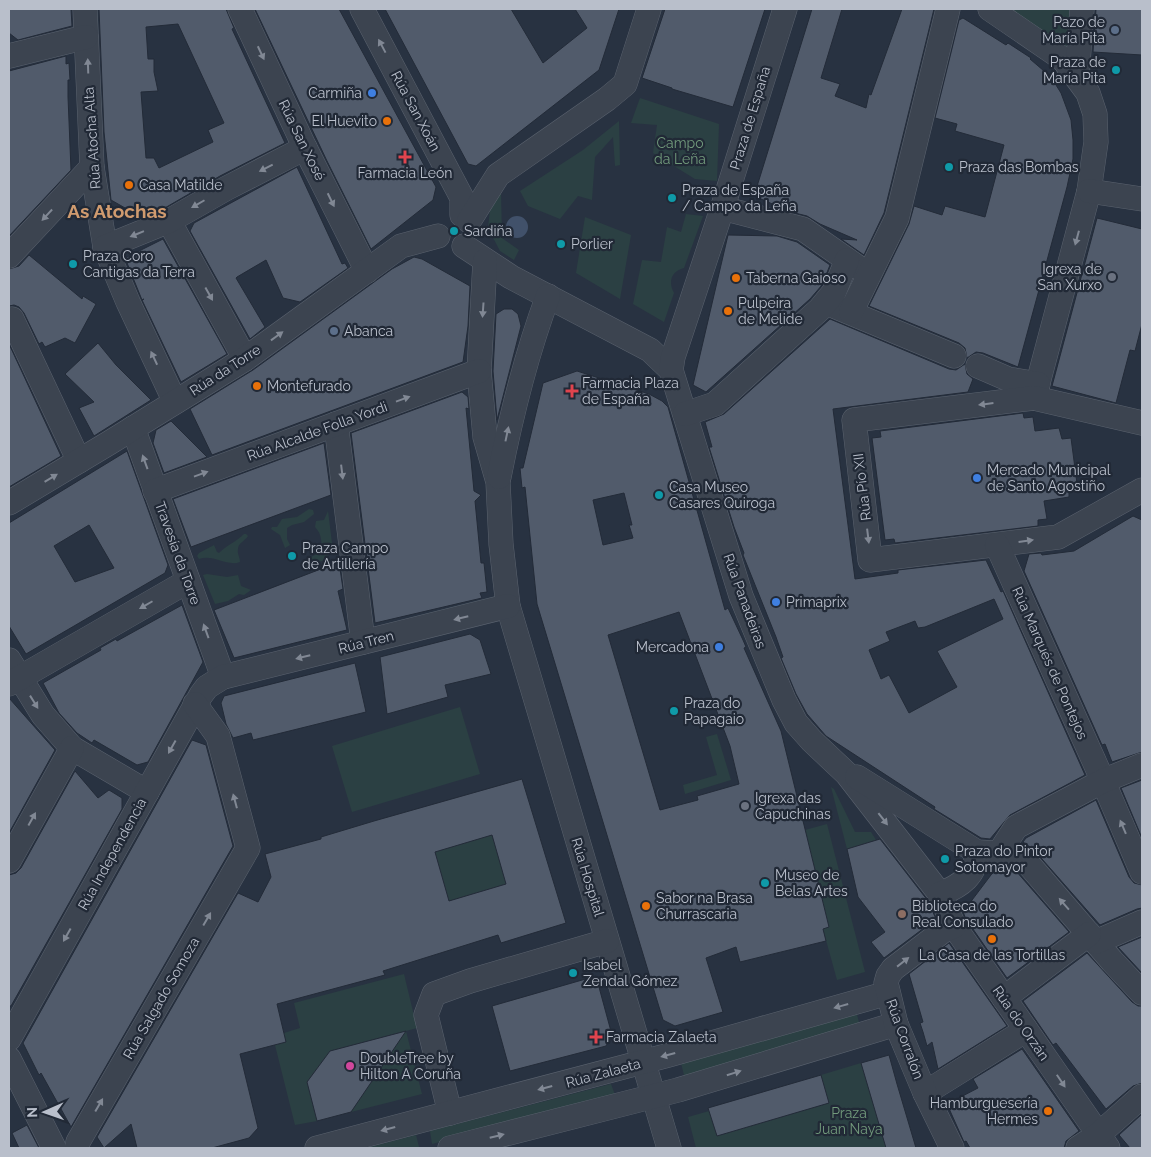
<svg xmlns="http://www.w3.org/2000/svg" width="1151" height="1157" font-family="Raleway,sans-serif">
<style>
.green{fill:#2b4043}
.water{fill:#41516a}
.building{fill:#515b6b;stroke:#232b38;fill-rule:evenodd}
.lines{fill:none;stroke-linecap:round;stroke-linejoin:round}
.street-casing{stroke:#5a626e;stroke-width:25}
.street{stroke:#3c4450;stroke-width:24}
.oneway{fill:#818894}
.service-dot{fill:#5c6f8a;stroke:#212936;stroke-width:2}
.culture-dot{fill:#0f9aa8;stroke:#212936;stroke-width:2}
.shop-dot{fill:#3f7fe0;stroke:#212936;stroke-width:2}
.food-dot{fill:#e8710a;stroke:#212936;stroke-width:2}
.health-dot{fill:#e0444e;stroke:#212936;stroke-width:2}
.worship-dot{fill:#6b7280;stroke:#212936;stroke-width:2}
.education-dot{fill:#8d6e63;stroke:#212936;stroke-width:2}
.hotel-dot{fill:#d1479c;stroke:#212936;stroke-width:2}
.labels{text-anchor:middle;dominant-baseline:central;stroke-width:4.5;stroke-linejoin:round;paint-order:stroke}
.poi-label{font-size:14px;fill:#b9bfcb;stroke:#212936;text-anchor:start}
.street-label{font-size:14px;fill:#b9bfcb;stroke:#212936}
.park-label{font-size:14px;fill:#729a7c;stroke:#212936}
.district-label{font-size:19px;font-weight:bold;fill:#d09b6f;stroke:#212936}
</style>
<rect width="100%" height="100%" fill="#283241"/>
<!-- green -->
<g class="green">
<path d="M1011 9H1078L1074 54Z"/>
<path d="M640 98 719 124 717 181 695 179 653 153 657 125 631 123Z"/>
<path d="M619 121 620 165 615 166 613 137 595 157 592 200 578 196 560 219 528 206 520 191 583 150Z"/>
<path d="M501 191 502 238 519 250 514 260 500 251 488 228 490 210Z"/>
<path d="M686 214 703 216 684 268C671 271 668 282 674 293L664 322 633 304 642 260 661 262 667 227 681 232Z"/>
<path d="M585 217 631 235 620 299 576 273Z"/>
<path d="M309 509 313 510 314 514 304 522 292 525 287 528V539L290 545 285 548 280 535 271 529 272 527H277L282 519 297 517Z"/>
<path d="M328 511 333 551 322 561 307 565V559L321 552C322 543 322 534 315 527L316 521 324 520Z"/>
<path d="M244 534H246L248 536C245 541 238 543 238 549 237 554 240 557 240 562 227 567 214 554 199 559L197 556 199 553 214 545 217 552 219 553C227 545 236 542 244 534Z"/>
<path d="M207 574 227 577 238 575 241 586 251 590 244 595 239 594 228 601 215 604 203 575Z"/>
<path d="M460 707 480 774 352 812 332 746Z"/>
<path d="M717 734 731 780 685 794 683 785 717 775 706 737Z"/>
<path d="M831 787 834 789 855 832H871L876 840 847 849Z"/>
<path d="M827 824 865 972 837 980 823 929 805 830Z"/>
<path d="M492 835 506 884 449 901 435 852Z"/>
<path d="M404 974 417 1028 406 1031 422 1094 351 1112 405 1031 330 1051 307 1082 317 1121 295 1125 275 1045 284 1033 300 1028 294 1003Z"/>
<path d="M856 1011 860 1026 685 1079 681 1063Z"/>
<path d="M861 1063 886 1148H696L688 1117 709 1111 717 1136 829 1103 821 1075Z"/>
<path d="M611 1084 615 1095 432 1144 430 1131Z"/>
<path d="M416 1135 419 1147 413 1148H366Z"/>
</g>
<!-- water -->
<circle class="water" cx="517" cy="227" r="11"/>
<!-- building -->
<g class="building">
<path d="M9 9H71L72 26 18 40 9 33Z"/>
<path d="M99 9H226L234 28 232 29 285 143 220 176 163 209 141 217 111 200 104 132ZM178 24 224 123 208 130 213 142 159 168 154 158H146L141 92 158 91 154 72V59H148L146 27Z"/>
<path d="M255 9H339L436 187 433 200 371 249 327 161Z"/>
<path d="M385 9H511L543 63 587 28 575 9H619L599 70 476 166 468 164Z"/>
<path d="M665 9H765L733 107 672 89V88L642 78Z"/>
<path d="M812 9H842L821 78 840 84 835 96 866 108 869 94 871 95 902 9H934L884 213 864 255 841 239 857 240 820 224 807 216 791 212 754 196Z"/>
<path d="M1096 9H1142V55L1093 52Z"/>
<path d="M963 18 1006 45 1008 43 1031 58 1030 59 1051 77 1061 93 1071 120 1073 140V159L1067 187 1018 367 983 353 976 352 967 358 965 348 959 343 869 306 909 224 914 206 942 215 945 206 985 217 1004 145 955 131 957 124 935 118 959 20Z"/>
<path d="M66 56V64L69 63 70 80H68V97L71 170 9 236V71Z"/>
<path d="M297 167 342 264 345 263 348 268 300 302 283 298 266 260 237 277 236 278 265 327 250 339 190 231 194 223Z"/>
<path d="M1097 218 1142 229V324L1135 351 1130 350 1116 403 1052 386Z"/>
<path d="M728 235 777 236 797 242 830 265 822 285 810 299 706 392 693 385Z"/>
<path d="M163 239 227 354 181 382 142 300 144 299 142 300 125 258Z"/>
<path d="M29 255 82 299 83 296 96 304 75 343 65 338 45 347 42 342 39 344 24 313 19 307 14 305 9 306V269L19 266Z"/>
<path d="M414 257 422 259 470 286 468 326 463 362 212 455 190 409 253 370 392 269Z"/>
<path d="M504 309H512L518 314 521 326 497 420 493 371 496 314Z"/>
<path d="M830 319 949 369 956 370 965 364 967 374 973 379 968 392 833 409 855 579 898 573V570L986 560 1001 592 1003 591 1085 775 1010 815 990 839 981 838 934 809 935 807 826 736 807 714 796 694 781 658 783 657 776 637 743 555 744 553 734 527 709 447H712L705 422 724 414ZM994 599 1003 619 937 651 957 687 909 713 889 675 881 679 869 650 890 641 886 632 915 621 918 628 925 627Z"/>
<path d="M98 343 116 365 151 400 94 436 79 408 94 402 65 374Z"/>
<path d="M9 344 61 456 9 487Z"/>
<path d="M577 371 649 394 662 401 668 407 725 610 728 608 743 640 746 647 744 648 781 731 829 927 823 929 826 941 740 962 736 947 706 958 723 1012 675 1026 663 1020 537 604 525 487 522 488 520 468H523L543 383ZM624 493 632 525H629L633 538 603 545 593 500ZM679 612 730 746 739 784 697 796 698 800 660 810 608 635Z"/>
<path d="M462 392 468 397 469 409 466 408 474 491 481 495 475 501 481 563H484L487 592 480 593 482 598 375 623 351 433Z"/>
<path d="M1023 413 1024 418 1033 417 1035 431 1059 428 1062 439 1071 438 1078 491 1069 492V497L1044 501 1047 519 1038 520V526L895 543 894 539 885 540 872 438 881 437 880 431Z"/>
<path d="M171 421 207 457 164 473 153 443 156 430Z"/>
<path d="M324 443 331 495 191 547 173 499Z"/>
<path d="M127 451 168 565 165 573 26 654 9 626V523ZM89 525 114 568 75 582 54 546Z"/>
<path d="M1133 516 1142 520V752L1112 762 1105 744 1102 745 1024 571 1029 554 1041 553 1042 555 1074 551Z"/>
<path d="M339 562 343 589 338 591 347 630 234 658 214 610Z"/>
<path d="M182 605 203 662 148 762 137 765 94 740 92 743 77 733 59 713 43 683 101 650 100 648 116 639 117 641Z"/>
<path d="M470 634 480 640 491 674 445 685 448 697 387 714 380 657Z"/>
<path d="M355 663 366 712 253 740 251 733 233 738 226 724 221 703 224 696Z"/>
<path d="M9 698 55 750 9 833Z"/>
<path d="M192 740 206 745 233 846 71 1127 41 1073 39 1075 23 1043Z"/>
<path d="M75 771 98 798 109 790 122 798V809L11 1006H9V875L16 873 21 868Z"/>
<path d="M522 779 566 923 501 943 498 935 383 971 385 975 277 1004 286 1042 240 1054 258 1128 249 1138 212 1148H137L131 1124 104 1148 97 1137 238 893 258 902 271 877 265 854 321 839V837L374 821ZM492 835 506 884 449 901 435 852Z"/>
<path d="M1142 780V838L1121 788Z"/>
<path d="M1096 800 1129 877 1134 883 1142 885V908L1137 909 1100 925 1035 851 1023 842 1026 838Z"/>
<path d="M880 839 928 901 936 919 884 958 871 942 885 932 858 897 847 849Z"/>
<path d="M997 867 1010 868 1016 871 1069 932 1007 978 966 919 963 912Z"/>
<path d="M1142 937V973L1118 947Z"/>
<path d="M949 943 1007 1026 938 1069 932 1042 927 1046 923 1032 920 1023 923 1022 909 974Z"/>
<path d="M1087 953 1132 1002 1138 1006H1142V1083L1133 1086 1106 1109 1056 1043 1053 1045 1023 1001Z"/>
<path d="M596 976 612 1035 606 1046 510 1071 492 1006Z"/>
<path d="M406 1031 351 1112 317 1121 307 1082 330 1051Z"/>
<path d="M1022 1049 1079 1131 1066 1141 1064 1148H970L966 1141 964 1142 947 1104 978 1088 973 1079Z"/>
<path d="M889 1055 897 1084 916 1148H886L861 1063Z"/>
<path d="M821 1075 829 1103 717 1136 708 1108Z"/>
<path d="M1142 1114V1148H1130L1119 1135Z"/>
<path d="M27 1125 39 1148H19L12 1133Z"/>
</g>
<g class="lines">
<!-- street casing -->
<g class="street-casing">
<g id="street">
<path d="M85 9 92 167 105 247 128 302 175 402"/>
<path d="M240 9 305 148 367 271"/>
<path d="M362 9 462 198V215"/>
<path d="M990 9 1063 59 1088 93 1095 114 1096 142 1089 191 1034 398"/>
<path d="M9 56 86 37"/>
<path d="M1077 77 1082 9"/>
<path d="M1089 191 1142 199"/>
<path d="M722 208 803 229 859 268"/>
<path d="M169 221 245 359"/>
<path d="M469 221 498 175 607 99 625 84 649 9"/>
<path d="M464 246 511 277 650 350 671 370 741 596 784 700 796 723 812 741 847 774 940 894 954 926 1108 1148"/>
<path d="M105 247 169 221 227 188 305 148"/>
<path d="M9 256 92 167"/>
<path d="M485 261 479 371 485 437 498 482 501 544 508 606 669 1148"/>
<path d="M836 307 954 356"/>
<path d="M851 312 897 218 948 9"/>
<path d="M12 319 79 461"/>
<path d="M978 366 1008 379 1038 384"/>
<path d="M671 370 673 357 724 203 785 9"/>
<path d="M685 414 715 404 820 309 834 292 847 260"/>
<path d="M1142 423 1034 398 854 420 870 560 1058 537 1142 490"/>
<path d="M336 424 363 642"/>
<path d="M133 428 223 677"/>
<path d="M499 477C511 416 526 355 548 296"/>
<path d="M155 491 479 371"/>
<path d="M9 503 109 443 245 359 401 246 438 236"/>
<path d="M997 545 1103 781 1142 872"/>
<path d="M9 660 43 715 72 748 147 792"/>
<path d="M9 684 188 581"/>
<path d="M857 777 977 852 1014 854 1025 860 1112 961 1142 993"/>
<path d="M999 853 1016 827 1103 781 1142 765"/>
<path d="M9 861 72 748"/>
<path d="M940 894C961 886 976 875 977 852"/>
<path d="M1096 942 1142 922"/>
<path d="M1004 998 1089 934"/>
<path d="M9 1039 201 695 207 687 223 677 508 606"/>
<path d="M9 1059 54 1148"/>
<path d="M925 1093 1026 1030"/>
<path d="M450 1113 426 1015 434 994 470 981 607 941"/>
<path d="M77 1148 78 1142 248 848 218 736 195 704"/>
<path d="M317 1148 669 1055 888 993"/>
<path d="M450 1148 678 1090 896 1024"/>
<path d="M952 1148 925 1093 896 1024 886 983 888 976 893 969 943 931 954 926"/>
<path d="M1078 1148 1098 1135 1142 1096"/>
</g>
</g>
<!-- street -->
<use href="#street" class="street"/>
</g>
<!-- one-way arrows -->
<defs><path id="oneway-solid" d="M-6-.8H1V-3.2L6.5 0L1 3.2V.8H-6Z" transform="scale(1.25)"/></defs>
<g class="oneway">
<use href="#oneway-solid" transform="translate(382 46) rotate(-118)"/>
<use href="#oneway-solid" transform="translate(261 53) rotate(65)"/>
<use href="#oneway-solid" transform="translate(88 66) rotate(-92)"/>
<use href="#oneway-solid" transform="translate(266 168) rotate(153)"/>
<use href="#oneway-solid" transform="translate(331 200) rotate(64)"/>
<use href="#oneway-solid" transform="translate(198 204) rotate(150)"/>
<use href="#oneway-solid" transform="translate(47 215) rotate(133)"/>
<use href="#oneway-solid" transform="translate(137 234) rotate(158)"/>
<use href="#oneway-solid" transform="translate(1077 238) rotate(105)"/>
<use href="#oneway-solid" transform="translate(209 294) rotate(61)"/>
<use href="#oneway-solid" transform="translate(483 310) rotate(94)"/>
<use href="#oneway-solid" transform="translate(277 336) rotate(-36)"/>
<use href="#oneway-solid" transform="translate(154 358) rotate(-115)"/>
<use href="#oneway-solid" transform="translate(403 399) rotate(-20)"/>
<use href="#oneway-solid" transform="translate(986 404) rotate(173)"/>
<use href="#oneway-solid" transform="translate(507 434) rotate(-78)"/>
<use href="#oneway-solid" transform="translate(145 462) rotate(-110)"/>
<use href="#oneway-solid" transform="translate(342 472) rotate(83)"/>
<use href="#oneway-solid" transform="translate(201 474) rotate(-20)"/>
<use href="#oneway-solid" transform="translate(51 478) rotate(-31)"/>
<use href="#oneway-solid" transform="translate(868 536) rotate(83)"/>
<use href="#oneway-solid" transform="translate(1026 541) rotate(-8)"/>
<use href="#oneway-solid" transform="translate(146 605) rotate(150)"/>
<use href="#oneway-solid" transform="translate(461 618) rotate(166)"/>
<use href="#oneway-solid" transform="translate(206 631) rotate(-110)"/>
<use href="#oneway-solid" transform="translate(303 657) rotate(166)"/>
<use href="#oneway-solid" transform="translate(34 702) rotate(58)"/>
<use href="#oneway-solid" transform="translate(172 747) rotate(119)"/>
<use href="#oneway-solid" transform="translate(235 801) rotate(-105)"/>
<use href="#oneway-solid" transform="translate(32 819) rotate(-61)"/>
<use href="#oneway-solid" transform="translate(883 819) rotate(52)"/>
<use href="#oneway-solid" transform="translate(1123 827) rotate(-113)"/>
<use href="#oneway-solid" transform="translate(1064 904) rotate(-131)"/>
<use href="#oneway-solid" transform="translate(207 919) rotate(-60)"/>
<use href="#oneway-solid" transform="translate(67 935) rotate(119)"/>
<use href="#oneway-solid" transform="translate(903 962) rotate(-38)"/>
<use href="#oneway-solid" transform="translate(841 1006) rotate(164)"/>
<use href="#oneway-solid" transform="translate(668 1055) rotate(165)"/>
<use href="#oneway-solid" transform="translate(734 1073) rotate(-17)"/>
<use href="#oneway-solid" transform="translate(1061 1081) rotate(56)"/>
<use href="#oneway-solid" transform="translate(545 1088) rotate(165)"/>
<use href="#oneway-solid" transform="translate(99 1105) rotate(-60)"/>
<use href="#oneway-solid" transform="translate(388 1129) rotate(165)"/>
<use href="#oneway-solid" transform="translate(497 1136) rotate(-14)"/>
</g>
<!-- markers -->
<g class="service-dot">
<circle cx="1115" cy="30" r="5"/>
<circle cx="334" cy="331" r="5"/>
</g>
<g class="culture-dot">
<circle cx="1116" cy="70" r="5"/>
<circle cx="949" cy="167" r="5"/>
<circle cx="672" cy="198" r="5"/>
<circle cx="454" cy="231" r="5"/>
<circle cx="561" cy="244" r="5"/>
<circle cx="73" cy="264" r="5"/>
<circle cx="659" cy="495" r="5"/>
<circle cx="292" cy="556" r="5"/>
<circle cx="674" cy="711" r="5"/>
<circle cx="945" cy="859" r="5"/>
<circle cx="765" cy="883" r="5"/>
<circle cx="573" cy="973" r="5"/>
</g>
<g class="shop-dot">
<circle cx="372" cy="93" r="5"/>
<circle cx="977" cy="478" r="5"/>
<circle cx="776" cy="602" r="5"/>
<circle cx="719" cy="647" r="5"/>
</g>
<g class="food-dot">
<circle cx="387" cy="121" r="5"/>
<circle cx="129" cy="185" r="5"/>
<circle cx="736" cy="278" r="5"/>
<circle cx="728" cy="311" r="5"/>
<circle cx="257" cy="386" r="5"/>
<circle cx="646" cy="906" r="5"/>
<circle cx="992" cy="939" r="5"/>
<circle cx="1048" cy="1111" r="5"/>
</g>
<g class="health-dot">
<path d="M402.5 149.5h5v5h5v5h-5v5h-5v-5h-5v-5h5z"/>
<path d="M569.5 383.5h5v5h5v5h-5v5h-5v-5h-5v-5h5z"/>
<path d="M593.5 1029.5h5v5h5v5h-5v5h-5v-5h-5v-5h5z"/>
</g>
<g class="worship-dot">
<circle cx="1112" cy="277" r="5"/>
<circle cx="745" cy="806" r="5"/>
</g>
<circle class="education-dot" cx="902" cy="914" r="5"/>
<circle class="hotel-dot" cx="350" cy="1066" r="5"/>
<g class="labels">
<!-- poi labels -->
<g class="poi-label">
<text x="1105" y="22" text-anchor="end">Pazo de<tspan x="1105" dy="16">María Pita</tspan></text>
<text x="1106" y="62" text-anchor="end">Praza de<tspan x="1106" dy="16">María Pita</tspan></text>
<text x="362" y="93" text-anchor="end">Carmiña</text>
<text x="377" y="121" text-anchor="end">El Huevito</text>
<text x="959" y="167">Praza das Bombas</text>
<text x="405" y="173" text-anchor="middle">Farmacia León</text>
<text x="139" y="185">Casa Matilde</text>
<text x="682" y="190">Praza de España<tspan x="682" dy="16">/ Campo da Leña</tspan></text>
<text x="464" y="231">Sardiña</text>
<text x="571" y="244">Porlier</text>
<text x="83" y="256">Praza Coro<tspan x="83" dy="16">Cantigas da Terra</tspan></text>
<text x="1102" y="269" text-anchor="end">Igrexa de<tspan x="1102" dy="16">San Xurxo</tspan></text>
<text x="746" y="278">Taberna Gaioso</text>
<text x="738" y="303">Pulpeira<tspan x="738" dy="16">de Melide</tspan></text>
<text x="344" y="331">Abanca</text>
<text x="582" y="383">Farmacia Plaza<tspan x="582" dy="16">de España</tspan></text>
<text x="267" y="386">Montefurado</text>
<text x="987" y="470">Mercado Municipal<tspan x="987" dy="16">de Santo Agostiño</tspan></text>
<text x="669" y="487">Casa Museo<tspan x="669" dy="16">Casares Quiroga</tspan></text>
<text x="302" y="548">Praza Campo<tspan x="302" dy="16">de Artillería</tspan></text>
<text x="786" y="602">Primaprix</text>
<text x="709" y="647" text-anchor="end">Mercadona</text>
<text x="684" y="703">Praza do<tspan x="684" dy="16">Papagaio</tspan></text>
<text x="755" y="798">Igrexa das<tspan x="755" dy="16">Capuchinas</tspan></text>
<text x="955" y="851">Praza do Pintor<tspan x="955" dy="16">Sotomayor</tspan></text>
<text x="775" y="875">Museo de<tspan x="775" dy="16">Belas Artes</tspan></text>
<text x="656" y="898">Sabor na Brasa<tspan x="656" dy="16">Churrascaria</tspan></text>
<text x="912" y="906">Biblioteca do<tspan x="912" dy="16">Real Consulado</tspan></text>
<text x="992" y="955" text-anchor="middle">La Casa de las Tortillas</text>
<text x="583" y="965">Isabel<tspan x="583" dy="16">Zendal Gómez</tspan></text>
<text x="606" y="1037">Farmacia Zalaeta</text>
<text x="360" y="1058">DoubleTree by<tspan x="360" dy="16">Hilton A Coruña</tspan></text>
<text x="1038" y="1103" text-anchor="end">Hamburguesería<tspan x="1038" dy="16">Hermes</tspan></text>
</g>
<!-- street labels -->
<g class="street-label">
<text transform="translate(416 111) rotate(62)">Rúa San Xoán</text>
<text transform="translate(750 118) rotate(-73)">Praza de España</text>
<text transform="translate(92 138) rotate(-94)">Rúa Atocha Alta</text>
<text transform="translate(302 140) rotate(64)">Rúa San Xosé</text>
<text transform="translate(225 370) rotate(-33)">Rúa da Torre</text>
<text transform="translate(317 431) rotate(-20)">Rúa Alcalde Folla Yordi</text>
<text transform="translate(862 487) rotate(-97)">Rúa Pío XII</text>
<text transform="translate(178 553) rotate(70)">Travesía da Torre</text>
<text transform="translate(745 601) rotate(70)">Rúa Panadeiras</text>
<text transform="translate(366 642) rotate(-14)">Rúa Tren</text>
<text transform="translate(1050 663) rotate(66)">Rúa Marqués de Pontejos</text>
<text transform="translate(112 854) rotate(-61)">Rúa Independencia</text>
<text transform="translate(588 877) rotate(73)">Rúa Hospital</text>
<text transform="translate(161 998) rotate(-60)">Rúa Salgado Somoza</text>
<text transform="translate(1021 1023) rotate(55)">Rúa do Orzán</text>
<text transform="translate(905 1039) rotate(70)">Rúa Corralón</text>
<text transform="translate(603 1073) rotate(-15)">Rúa Zalaeta</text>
</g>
<!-- park labels -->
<g class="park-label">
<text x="680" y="143">Campo<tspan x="680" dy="16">da Leña</tspan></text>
<text x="849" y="1113">Praza<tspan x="849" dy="16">Juan Naya</tspan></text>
</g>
<!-- district labels -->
<g class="district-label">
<text x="117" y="211">As Atochas</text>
</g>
</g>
<!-- border -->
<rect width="1151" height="1157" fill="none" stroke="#b9bfcb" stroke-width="20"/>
<!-- north arrow -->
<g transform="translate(45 1112) rotate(268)" stroke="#212936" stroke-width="4" paint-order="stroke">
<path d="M0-4L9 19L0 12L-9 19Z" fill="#b9bfcb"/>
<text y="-8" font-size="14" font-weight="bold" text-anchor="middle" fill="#b9bfcb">N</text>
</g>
</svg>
